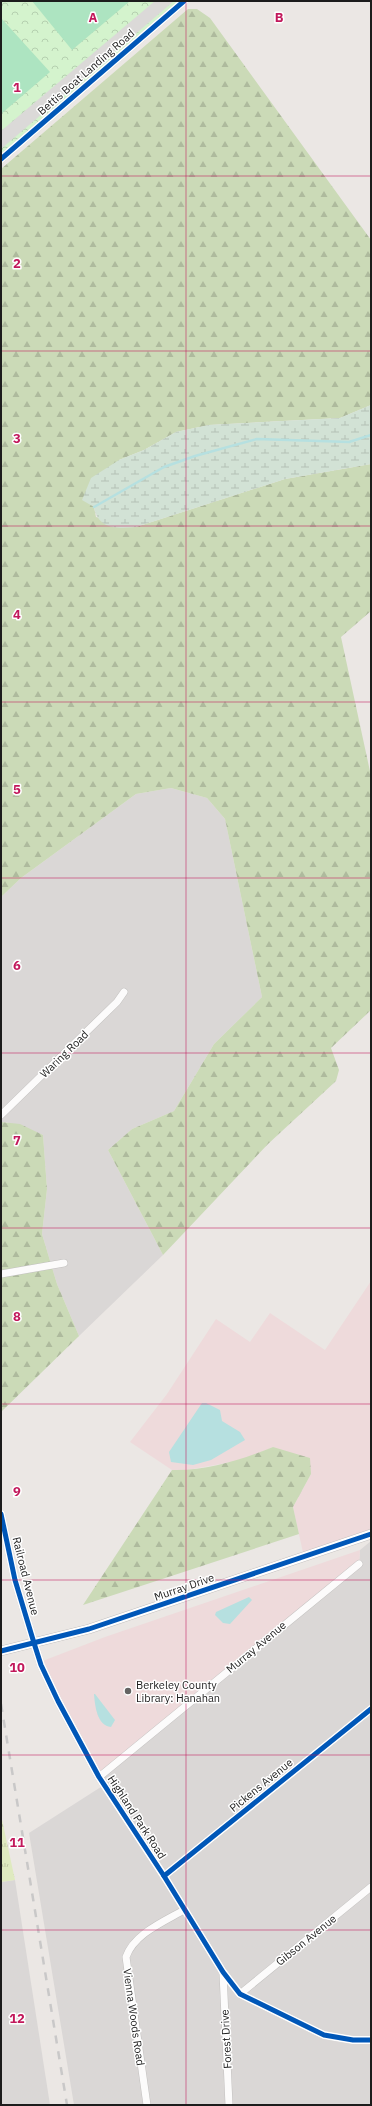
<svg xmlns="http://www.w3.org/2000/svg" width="372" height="2106" font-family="'IBM Plex Sans',sans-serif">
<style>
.residential{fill:#dad7d6}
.commercial{fill:#eedadb}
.grass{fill:url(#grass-tufts)}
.forest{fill:url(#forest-firs)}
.wetland{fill:url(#wetland-marsh)}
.park{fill:url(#park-crowns)}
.pitch{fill:#ade4c1}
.parking{fill:#dbd9d8}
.water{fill:#b6e0e0}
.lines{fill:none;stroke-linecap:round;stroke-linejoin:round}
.stream{stroke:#b6e0e0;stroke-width:2.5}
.minor-casing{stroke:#c2c0bf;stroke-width:8}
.tertiary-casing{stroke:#c2c0bf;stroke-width:10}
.minor{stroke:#fcfbfb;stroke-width:7}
.tertiary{stroke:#fcfbfb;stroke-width:9}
.rail{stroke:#c9c8c8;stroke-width:2.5;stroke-dasharray:8 8;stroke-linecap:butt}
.cycleway-casing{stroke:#fff;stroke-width:8}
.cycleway{stroke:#0057b8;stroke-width:5}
.grid{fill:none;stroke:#c2185b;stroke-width:1;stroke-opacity:0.55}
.poi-dot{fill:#646362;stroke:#fff;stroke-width:1.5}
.labels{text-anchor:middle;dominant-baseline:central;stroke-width:3;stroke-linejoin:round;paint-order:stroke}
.street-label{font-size:11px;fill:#1c1c1c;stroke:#fff}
.poi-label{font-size:11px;fill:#1c1c1c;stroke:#fff;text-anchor:start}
.grid-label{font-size:13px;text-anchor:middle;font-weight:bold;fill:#c2185b;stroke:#fff;stroke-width:3;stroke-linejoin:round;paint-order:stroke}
</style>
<defs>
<pattern id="grass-tufts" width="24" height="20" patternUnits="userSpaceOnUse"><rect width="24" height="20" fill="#dfeac0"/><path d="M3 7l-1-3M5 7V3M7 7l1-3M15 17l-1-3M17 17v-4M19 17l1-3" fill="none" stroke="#bfc8a4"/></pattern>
<pattern id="forest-firs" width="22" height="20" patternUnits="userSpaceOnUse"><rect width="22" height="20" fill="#cbdab7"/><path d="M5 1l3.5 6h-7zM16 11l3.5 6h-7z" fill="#aeba9d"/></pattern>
<pattern id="wetland-marsh" width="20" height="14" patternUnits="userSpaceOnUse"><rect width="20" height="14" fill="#d2e2d5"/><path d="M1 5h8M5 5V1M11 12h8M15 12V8" fill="none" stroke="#b4c1b6"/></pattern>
<pattern id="park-crowns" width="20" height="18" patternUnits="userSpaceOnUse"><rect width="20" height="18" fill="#d4f3cd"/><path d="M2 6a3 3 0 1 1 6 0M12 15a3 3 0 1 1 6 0" fill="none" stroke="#b5d0af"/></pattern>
</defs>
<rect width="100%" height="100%" fill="#ebe7e4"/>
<!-- residential -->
<g class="residential">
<path d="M171 788 207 798 225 819 262 997 214 1044 174 1111 132 1129 108 1150 163 1255 79 1336 57 1284 42 1234 47 1189 43 1135 6 1122H1V897L21 878 136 794Z"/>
<path d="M371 1541V2105H74L29 1833 104 1785 99 1777 359 1564 360 1550Z"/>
<path d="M15 1880 50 2105H1V1882Z"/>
</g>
<!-- commercial -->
<g class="commercial">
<path d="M371 1281V1535L304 1557 293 1507 311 1474 273 1447 243 1460 187 1470H172L130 1442 167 1394 216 1319 250 1342 270 1313 325 1350Z"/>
<path d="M360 1550 359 1564 99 1777 40 1662 105 1637Z"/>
</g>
<!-- grass -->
<path class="grass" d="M1 1815 15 1880 1 1882Z"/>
<!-- forest -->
<g class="forest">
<path d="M188 9H197L210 18 371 240V405L340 418 209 425 176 432 144 450 119 460 94 507 96 517 136 527 285 479 371 464V611L341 637 371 776V1010L331 1048 339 1070 336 1081 268 1144 163 1255 108 1150 132 1129 174 1111 214 1044 262 997 225 819 207 798 171 788 136 794 21 878 1 897V169Z"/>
<path d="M1 1122 20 1124 43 1135 47 1189 42 1234 57 1284 79 1336 1 1412Z"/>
<path d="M273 1447 310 1458 311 1474 293 1507 299 1534 83 1605 172 1470C207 1471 241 1460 273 1447Z"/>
</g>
<!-- wetland -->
<path class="wetland" d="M371 405V464L285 479 136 527C116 529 98 529 94 507L82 500 91 478 119 460 144 450 176 432 209 425 340 418Z"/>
<!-- park -->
<path class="park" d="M1 1H184L1 159Z"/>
<!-- pitch -->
<g class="pitch">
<path d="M32 1H130L72 50Z"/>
<path d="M1 18 50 72 1 114Z"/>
</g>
<!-- parking -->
<path class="parking" d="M155 1H174L1 149V131Z"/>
<!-- water -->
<g class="water">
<path d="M202 1403H206L220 1410 222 1421 240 1432 245 1440 211 1460 193 1465 171 1462 169 1452Z"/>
<path d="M249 1597 252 1600 230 1624 223 1623 215 1615 216 1612Z"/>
<path d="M94 1694H95L115 1720 111 1727C97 1726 95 1706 94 1694Z"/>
</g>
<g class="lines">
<!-- stream -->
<path class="stream" d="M94 507 164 467 195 456 257 439 349 442 371 435"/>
<!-- minor casing -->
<g class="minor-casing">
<g id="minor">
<path d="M1 159 184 1"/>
<path d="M1 1115 117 1002 124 992"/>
<path d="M1 1274 64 1263"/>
<path d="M1 1514 15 1580 34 1643 41 1665 58 1701 99 1777 164 1876 223 1972 240 1994 324 2035 353 2040H371"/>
<path d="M99 1777 359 1564"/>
<path d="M164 1876 371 1709"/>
<path d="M223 1973 229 2105"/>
<path d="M240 1994 371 1887"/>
<path d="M147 2105 126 1957C134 1934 163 1922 184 1910"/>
</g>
</g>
<!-- tertiary casing -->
<g class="tertiary-casing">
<path id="tertiary" d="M1 1651 89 1629 371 1534"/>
</g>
<!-- minor -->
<use href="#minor" class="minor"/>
<!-- tertiary -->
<use href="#tertiary" class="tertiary"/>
<!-- rail -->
<path class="rail" d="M1 1704 67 2105"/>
<!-- cycleway casing -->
<g class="cycleway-casing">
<g id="cycleway">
<path d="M1 159 184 1"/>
<path d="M1 1514 15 1580 34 1643 41 1665 58 1701 99 1777 164 1876 223 1972 240 1994 324 2035 353 2040H371"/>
<path d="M1 1651 89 1629 371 1534"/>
<path d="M164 1876 371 1709"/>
</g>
</g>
<!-- cycleway -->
<use href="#cycleway" class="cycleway"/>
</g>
<!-- grid -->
<path class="grid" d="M186 1V2105M1 176H371M1 351H371M1 526H371M1 702H371M1 878H371M1 1053H371M1 1228H371M1 1404H371M1 1580H371M1 1755H371M1 1930H371"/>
<!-- markers -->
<circle class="poi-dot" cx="128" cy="1691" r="4"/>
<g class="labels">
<!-- street labels -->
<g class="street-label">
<text transform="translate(86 72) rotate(-41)">Bettis Boat Landing Road</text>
<text transform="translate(64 1054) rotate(-44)">Waring Road</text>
<text transform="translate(26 1576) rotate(76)">Railroad Avenue</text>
<text transform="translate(184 1587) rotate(-19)">Murray Drive</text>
<text transform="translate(256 1647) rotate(-40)">Murray Avenue</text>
<text transform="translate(261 1785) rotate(-39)">Pickens Avenue</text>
<text transform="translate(137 1817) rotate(57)">Highland Park Road</text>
<text transform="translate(306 1940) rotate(-39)">Gibson Avenue</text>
<text transform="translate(134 2017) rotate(82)">Vienna Woods Road</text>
<text transform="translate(226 2039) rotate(-93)">Forest Drive</text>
</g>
<!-- poi labels -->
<g class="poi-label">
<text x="136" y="1685">Berkeley County<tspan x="136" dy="13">Library: Hanahan</tspan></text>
</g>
</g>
<g class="grid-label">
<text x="93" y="22">A</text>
<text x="279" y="22">B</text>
<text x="17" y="92">1</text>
<text x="17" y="268">2</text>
<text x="17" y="443">3</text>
<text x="17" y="619">4</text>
<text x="17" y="794">5</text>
<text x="17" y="970">6</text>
<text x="17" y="1145">7</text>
<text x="17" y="1321">8</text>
<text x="17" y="1496">9</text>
<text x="17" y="1672">10</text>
<text x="17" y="1847">11</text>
<text x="17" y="2023">12</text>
</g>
<!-- border -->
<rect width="372" height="2106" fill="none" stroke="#1c1c1c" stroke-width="4"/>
</svg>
